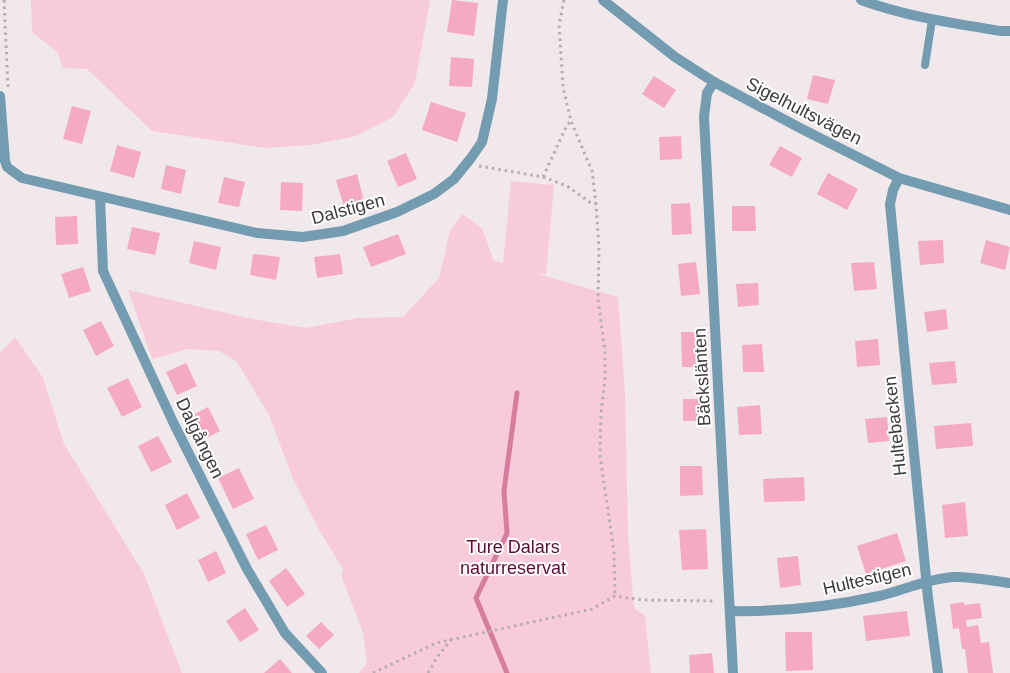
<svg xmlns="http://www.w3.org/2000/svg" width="1010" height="673" font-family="Arial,sans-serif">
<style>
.green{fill:#f8cbda}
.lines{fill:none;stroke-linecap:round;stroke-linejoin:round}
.stream{stroke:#d67c9e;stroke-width:5}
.building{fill:#f5a9c4}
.path{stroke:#b5aeb0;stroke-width:3;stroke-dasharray:2.5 4;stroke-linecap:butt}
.service{stroke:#749cb0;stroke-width:8}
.minor{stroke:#749cb0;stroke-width:10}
.tertiary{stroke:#749cb0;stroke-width:10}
.labels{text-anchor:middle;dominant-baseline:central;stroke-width:4;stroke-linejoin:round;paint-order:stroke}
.street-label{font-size:18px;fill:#3f3b3c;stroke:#fff}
.park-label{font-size:18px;fill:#5d0b34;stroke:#fff}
</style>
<rect width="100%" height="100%" fill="#f1e8eb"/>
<!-- green -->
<g class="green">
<path d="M31 0H430L415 83 393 117 356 136 311 145 266 148 152 131 87 69 63 68 57 52 32 32Z"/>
<path d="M511 181 554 185 546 274H538L618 297 625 392 628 535 634 608 645 616 651 673H359L367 663 363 633 341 575 343 569 319 530 293 479 269 415 237 362 219 351 188 349 152 359 128 290 252 319 306 328 358 318 403 317 439 278 450 231 462 214 482 228 494 261 503 263Z"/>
<path d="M15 337 43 378 64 444 144 574 182 673H0V353Z"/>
</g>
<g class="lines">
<!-- stream -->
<path class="stream" d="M507 673 476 598 507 533 504 491 517 393"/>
</g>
<!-- building -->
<g class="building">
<path d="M452 0 478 3 474 36 447 32Z"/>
<path d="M451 57 474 59 472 87 449 86Z"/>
<path d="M813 75 835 80 828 104 807 99Z"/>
<path d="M654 76 676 90 664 108 642 94Z"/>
<path d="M431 102 466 113 457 142 422 130Z"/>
<path d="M72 106 91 111 82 144 63 139Z"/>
<path d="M681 136 682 159 660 160 659 137Z"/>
<path d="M117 145 141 152 134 178 110 171Z"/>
<path d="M780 146 802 158 792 177 769 165Z"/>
<path d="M406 153 417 179 398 187 387 161Z"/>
<path d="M166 165 186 170 181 194 161 189Z"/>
<path d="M828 173 858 189 847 210 817 194Z"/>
<path d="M357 174 364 201 344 207 336 180Z"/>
<path d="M224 177 245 182 239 207 218 203Z"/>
<path d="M281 182 303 183 302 211 280 210Z"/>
<path d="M690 203 692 234 672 235 671 204Z"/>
<path d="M732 206H755L756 231H732Z"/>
<path d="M77 216 78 244 56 245 55 217Z"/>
<path d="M132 227 160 233 155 255 127 249Z"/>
<path d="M398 234 406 254 371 267 363 247Z"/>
<path d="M943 240 944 263 920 265 918 241Z"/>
<path d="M986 240 1010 247 1005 270 980 263Z"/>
<path d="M194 241 221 247 216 270 189 263Z"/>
<path d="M253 254 280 257 276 280 250 275Z"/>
<path d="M340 254 343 274 317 278 314 257Z"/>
<path d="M696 262 700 294 681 296 678 264Z"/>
<path d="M874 262 877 289 854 291 851 263Z"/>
<path d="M83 267 91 291 69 298 61 274Z"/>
<path d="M758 283 759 305 738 307 736 284Z"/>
<path d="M946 309 948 329 927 332 924 312Z"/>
<path d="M101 321 114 346 96 356 83 330Z"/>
<path d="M681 332H701L703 367H682Z"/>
<path d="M878 339 880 365 857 367 855 341Z"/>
<path d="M762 344 764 372H743L742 345Z"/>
<path d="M955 361 957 383 932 385 929 363Z"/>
<path d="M186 363 197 386 177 395 166 372Z"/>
<path d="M128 378 142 407 122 417 107 388Z"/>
<path d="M683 399H700L701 421H683Z"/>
<path d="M760 405 762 434 739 435 737 407Z"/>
<path d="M208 407 220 431 199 442 187 418Z"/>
<path d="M887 417 889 441 868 443 865 419Z"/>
<path d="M971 423 973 446 936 449 934 426Z"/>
<path d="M158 436 172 462 151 472 138 446Z"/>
<path d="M680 466H702L703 495 680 496Z"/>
<path d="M239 468 254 499 233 509 218 478Z"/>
<path d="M804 477 805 501 764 502 763 479Z"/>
<path d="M187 493 200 518 177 530 165 505Z"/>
<path d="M965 502 968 536 945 538 942 505Z"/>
<path d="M266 525 278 550 258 560 246 534Z"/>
<path d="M706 529 708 569 682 570 679 530Z"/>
<path d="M897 533 906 561 866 574 857 546Z"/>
<path d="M216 551 226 573 208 582 198 560Z"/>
<path d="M798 556 801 585 780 588 777 558Z"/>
<path d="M286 568 305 594 287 607 269 581Z"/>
<path d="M964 602V605L980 603 982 618 966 620 967 627 978 625 981 643 989 642 993 673H968L965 649H962L959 628 953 629 950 604Z"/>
<path d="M245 608 259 630 240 642 226 621Z"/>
<path d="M907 611 910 636 866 641 863 616Z"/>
<path d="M321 622 334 635 319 649 306 636Z"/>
<path d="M785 632H812L813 670 786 671Z"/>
<path d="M712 653 714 673H690L689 655Z"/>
<path d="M280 659 292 673H264Z"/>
</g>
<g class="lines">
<!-- path -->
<g class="path">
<path d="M4 0 8 87"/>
<path d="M564 0 559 25 563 87 571 121 592 171 596 204"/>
<path d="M479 166 543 177 567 186 591 203 596 204 599 248 598 299 605 352V379L601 414 600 455 614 552 615 596"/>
<path d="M543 177 567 125 571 121"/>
<path d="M373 673 436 643 592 609 615 596 642 600 716 601"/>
<path d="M428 673 437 657 451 640"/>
</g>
<!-- service -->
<path class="service" d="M925 65 932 20"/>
<!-- minor -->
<g class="minor">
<path d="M861 0C908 17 952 23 1001 31H1010"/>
<path d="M714 82 707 93 704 117 733 673"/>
<path d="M0 96 5 161 7 167 22 178 257 233 303 237 343 231 397 212 434 194 454 179 471 158 482 142 492 99 503 0"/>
<path d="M899 178 893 190 890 204 928 598 938 673"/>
<path d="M100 197 103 271 174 424 247 569 285 633 322 673"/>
<path d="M731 611C780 612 830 607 879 596 904 590 927 579 953 577 971 576 992 581 1010 583"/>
</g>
<!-- tertiary -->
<path class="tertiary" d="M603 0 675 57 714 82 800 128 899 178 1010 210"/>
</g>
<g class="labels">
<!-- street labels -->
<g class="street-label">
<text transform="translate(804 111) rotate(27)">Sigelhultsvägen</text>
<text transform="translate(348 209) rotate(-15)">Dalstigen</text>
<text transform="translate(702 377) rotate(-93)">Bäckslänten</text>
<text transform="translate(895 426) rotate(-96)">Hultebacken</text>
<text transform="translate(200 438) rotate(64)">Dalgången</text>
<text transform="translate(867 579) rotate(-13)">Hultestigen</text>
</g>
<!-- park labels -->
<g class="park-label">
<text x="513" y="547">Ture Dalars<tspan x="513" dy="21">naturreservat</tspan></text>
</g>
</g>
</svg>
